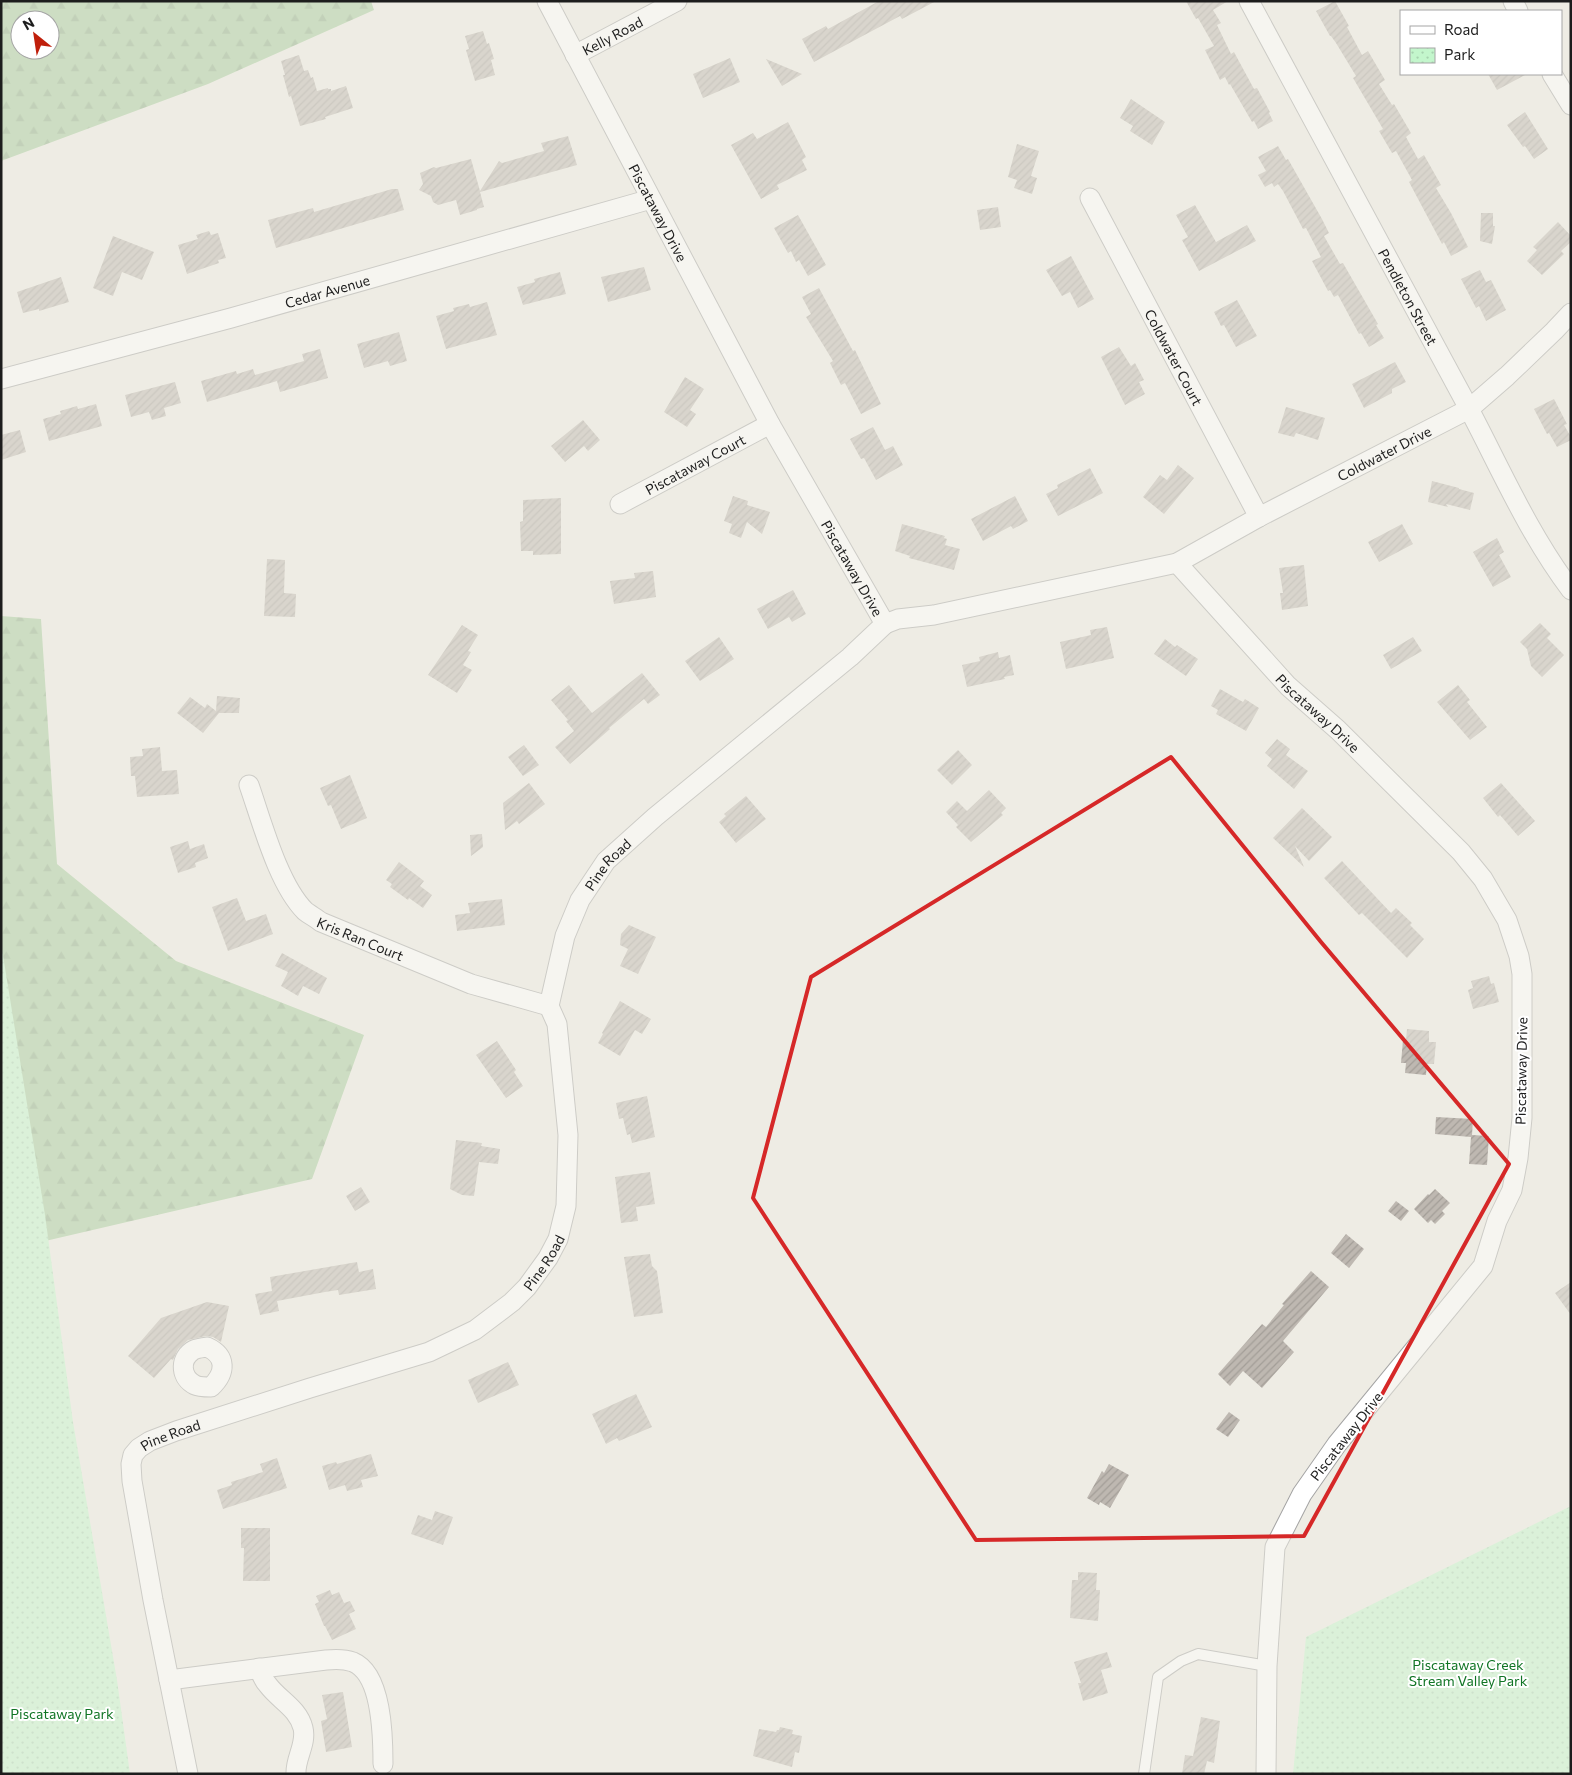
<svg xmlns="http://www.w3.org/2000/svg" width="1572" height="1775" font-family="Commissioner,sans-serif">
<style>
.forest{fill:url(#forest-firs);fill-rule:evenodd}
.park{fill:url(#park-dots)}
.building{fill:url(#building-hatch)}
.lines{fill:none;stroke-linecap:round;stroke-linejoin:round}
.service-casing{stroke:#a4a4a4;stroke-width:12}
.minor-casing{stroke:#a4a4a4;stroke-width:21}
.service{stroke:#fff;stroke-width:10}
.minor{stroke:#fff;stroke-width:19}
.marked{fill:none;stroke:#d62828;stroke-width:4;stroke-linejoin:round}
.labels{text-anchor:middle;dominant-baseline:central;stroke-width:4;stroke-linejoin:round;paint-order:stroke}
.street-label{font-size:14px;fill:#1d1d1d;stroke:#fff}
.park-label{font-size:14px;fill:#117525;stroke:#fff}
</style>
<defs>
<pattern id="forest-firs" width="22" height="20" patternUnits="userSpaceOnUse" patternTransform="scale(1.25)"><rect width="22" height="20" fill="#a4cb9b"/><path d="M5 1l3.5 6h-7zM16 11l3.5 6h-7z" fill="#8dae85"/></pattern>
<pattern id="park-dots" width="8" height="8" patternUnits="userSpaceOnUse" patternTransform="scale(1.25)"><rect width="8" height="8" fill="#c3f6cc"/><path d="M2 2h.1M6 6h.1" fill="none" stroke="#a7d2af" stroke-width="1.8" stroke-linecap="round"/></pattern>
<pattern id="building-hatch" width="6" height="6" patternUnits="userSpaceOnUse" patternTransform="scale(1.25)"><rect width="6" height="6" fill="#beb8b1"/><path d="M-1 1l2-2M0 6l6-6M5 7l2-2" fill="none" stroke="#a39e98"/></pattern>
</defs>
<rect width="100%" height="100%" fill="#eeece4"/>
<!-- forest -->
<g class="forest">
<path d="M1 1H371L374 10 208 84 1 161ZM20 20H50V50H20Z"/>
<path d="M1 616 41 619 57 864 176 961 364 1035 312 1179 41 1242 1 1774Z"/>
</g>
<!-- park -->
<g class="park">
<path d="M1 943 45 1215 73 1422 117 1680 130 1774H1Z"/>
<path d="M1571 1506V1774H1293L1306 1637Z"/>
</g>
<!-- building -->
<g class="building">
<path d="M879 1H936L902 19 900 16 814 62 802 39 826 26 828 29Z"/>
<path d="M1186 1H1228L1213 10 1221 23 1217 25 1231 54 1234 52 1254 89 1257 88 1270 112 1269 113 1273 121 1258 129 1254 121 1252 122 1230 84 1229 85 1225 77 1220 80 1205 50 1214 46 1198 18 1196 19Z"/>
<path d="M1335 1 1349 26 1347 27 1362 55 1368 51 1385 80 1379 84 1392 105 1394 104 1411 133 1406 137 1418 159 1424 155 1441 185 1436 188 1451 213 1468 247 1451 256 1444 242 1442 244 1409 182 1412 180 1396 151 1392 153 1379 131 1383 129 1353 78 1356 76 1336 43 1331 36H1330L1316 11Z"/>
<path d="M483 31 487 44 489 43 494 59 491 60 495 75 475 81 466 50 469 49 465 36Z"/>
<path d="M299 55 304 71 308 70 311 78 313 77 317 91 328 88V89H331V91L346 86 353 108 325 117 326 119 300 126 291 96 289 97 283 75H285L281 61Z"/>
<path d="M730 58 740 82 703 98 693 74Z"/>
<path d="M766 59 802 74 782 86Z"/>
<path d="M1488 74H1527L1497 90Z"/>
<path d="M1131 99 1165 122 1152 145 1130 131 1133 126 1120 118Z"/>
<path d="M1525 112 1548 149 1534 159 1525 146 1523 147 1507 125Z"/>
<path d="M788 122 806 157 802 160 807 170 777 185 779 189 761 199 731 145 753 133 757 139Z"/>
<path d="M568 136 577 165 480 192 484 207 477 209V210L460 215 456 200 438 205 433 202 431 196 419 190 423 184 420 173 434 167 436 168 471 159 480 191 499 161 502 163 544 151 541 143Z"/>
<path d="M1017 144 1039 151 1031 176 1037 178 1032 194 1014 188 1017 180 1008 177Z"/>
<path d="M1278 146 1286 160 1288 159 1322 219 1329 233 1324 236 1340 264 1343 263 1378 324 1376 325 1384 338 1369 347 1361 333 1359 334 1338 295 1334 297 1330 290 1328 291 1312 261 1321 257 1306 228 1303 229 1283 191 1278 184 1274 187 1272 183 1265 187 1258 175 1266 171 1258 157Z"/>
<path d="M392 189H398L404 210 276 248 268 220 313 208 314 212Z"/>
<path d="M1195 205 1216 242 1247 225 1256 241 1199 271 1182 240 1188 237 1176 215Z"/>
<path d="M998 207 1001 227 980 230 977 210Z"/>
<path d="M1481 213H1493V226H1495L1492 244 1480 241Z"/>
<path d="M798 215 826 265 808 276 799 260 796 262 791 251 788 253 774 228Z"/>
<path d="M1558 222 1571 236V242L1561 251 1564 254 1542 275 1527 261 1537 250 1533 247Z"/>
<path d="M209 231 211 235 218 233 226 258 218 260 219 263 187 274 178 245 198 239 196 235Z"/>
<path d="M113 236 154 252 142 280 122 272 113 296 93 288Z"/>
<path d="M1071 256 1094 299 1078 308 1070 292 1062 296 1046 270Z"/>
<path d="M644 267 651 290 608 302 601 277Z"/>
<path d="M1480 270 1486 282 1491 280 1506 310 1486 321 1479 306 1476 308 1461 279Z"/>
<path d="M560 272 566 294 523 305 517 287 535 282 534 279Z"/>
<path d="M61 277 69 302 39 311V309L23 313 17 292Z"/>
<path d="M819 288 853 351 855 350 881 404 861 414 845 383 841 385 830 363 833 361 806 317 811 314 802 297Z"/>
<path d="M1237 300 1257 336 1236 347 1224 325 1221 326 1214 312Z"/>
<path d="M487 302 497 335 446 349 436 316 454 311 453 308 469 304 470 307Z"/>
<path d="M399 332 407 361 390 366 388 361 364 368 357 344Z"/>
<path d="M1119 347 1131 366 1135 363 1144 380 1139 382 1145 394 1125 405 1101 357Z"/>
<path d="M320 349 328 378 280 392 277 381 207 402 201 381 236 371 237 374 253 369 255 375 304 361 302 354Z"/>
<path d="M1395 362 1406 382 1392 389V393L1364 408 1352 384Z"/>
<path d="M685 377 704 389 690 410 696 414 687 427 664 412Z"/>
<path d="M175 382 181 403 164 408 166 416 152 420 149 412 131 417 125 395Z"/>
<path d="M1554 399 1567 424 1564 425 1571 437V440L1557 447 1549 433 1547 434 1534 409Z"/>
<path d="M96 404 102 426 49 441 43 419 61 414 60 411 77 406 78 409Z"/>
<path d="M1286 407 1325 418 1318 440 1296 433 1294 437 1278 433Z"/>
<path d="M583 420 600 440 588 451 584 446 565 462 551 446Z"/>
<path d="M873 427 885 450 893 446 903 465 876 480 864 458 861 459 850 439Z"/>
<path d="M20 430 26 452 1 460V435Z"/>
<path d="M1178 465 1194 478 1164 514 1143 497 1160 475 1167 480Z"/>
<path d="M1090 468 1103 493 1058 516 1046 494 1058 488 1057 485Z"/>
<path d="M1432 481 1459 488V489L1474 493 1470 510 1446 504 1448 507 1428 502Z"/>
<path d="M733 496 748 501 747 505 770 512 762 534 747 522 741 538 729 533 732 524 724 521Z"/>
<path d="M1015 496 1028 521 1013 529 1011 526 983 541 971 519Z"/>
<path d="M561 498V554L533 555V551H521L520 522 523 521V500Z"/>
<path d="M902 524 945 536 944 538 947 539 945 545 960 549 954 570 909 558 910 556 895 551Z"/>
<path d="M1402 524 1413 544 1379 562 1368 542Z"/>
<path d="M1497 538 1504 552 1499 555 1511 577 1493 587 1473 552Z"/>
<path d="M267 559 285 560 284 593 296 594 295 617 264 616Z"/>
<path d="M1304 565 1308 606 1282 610 1280 593H1283L1279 568Z"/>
<path d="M653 571 656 597 614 604 610 581 635 578 634 573Z"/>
<path d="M793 590 806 614 792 622 789 617 768 629 757 609Z"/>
<path d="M1540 623 1551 634 1547 638 1564 655 1542 677 1531 666 1527 649 1520 642Z"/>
<path d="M462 625 478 635 468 651 471 652 463 665 472 670 457 693 428 675Z"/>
<path d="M1107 627 1114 658 1066 669 1060 642 1091 635 1090 630Z"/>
<path d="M719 637 734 659 700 681 685 661Z"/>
<path d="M1413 637 1422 651 1391 669 1383 655Z"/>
<path d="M1165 639 1175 647 1177 645 1198 659 1186 676 1154 654Z"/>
<path d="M998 652 999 658 1010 655 1014 675 1004 677 1005 679 967 687 962 665 980 661 979 657Z"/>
<path d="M642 673 660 695 648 704 644 699 609 728 610 729 570 764 555 747 574 731 566 721 568 720 551 700 569 685 592 713Z"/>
<path d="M1458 685 1470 700 1467 702 1487 727 1470 740 1437 702Z"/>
<path d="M1220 689 1243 702 1245 699 1259 708 1246 731 1216 714 1218 710 1211 706Z"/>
<path d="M217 696 240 698 239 713H219L203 733 177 713 190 697 205 708 207 704 216 711Z"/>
<path d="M1277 739 1290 749 1286 755 1308 771 1294 789 1267 766 1272 759 1265 753Z"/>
<path d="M524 745 539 765 523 776 508 757Z"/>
<path d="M160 747 162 771 177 770 179 794 137 797 135 776H131L130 757 143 756 142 749Z"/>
<path d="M958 750 972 765 952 785 937 770Z"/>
<path d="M350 775 367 818 341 829 331 805 328 806 320 788Z"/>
<path d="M529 783 545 804 519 824 517 821 505 830 503 803Z"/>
<path d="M1501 783 1535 821 1518 836 1500 815 1498 817 1483 798Z"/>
<path d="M989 790 1006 808 1001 813 1003 815 971 842 956 827 958 825 946 812 957 801 967 811Z"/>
<path d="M746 796 766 819 736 843 719 822 726 816 724 814Z"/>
<path d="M1302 808 1332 837 1309 861 1295 846 1304 867 1273 838Z"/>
<path d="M482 834 483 847 471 856 470 835Z"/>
<path d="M188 841 190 849 204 844 208 858 195 863 196 867 178 873 170 847Z"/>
<path d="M1342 861 1391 913 1396 908 1412 923 1410 925 1424 939 1407 958 1362 913 1359 915 1324 878Z"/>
<path d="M399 862 424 881 420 886 432 895 423 908 409 898 408 900 390 887 392 884 386 880Z"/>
<path d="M237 898 246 921 266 914 273 934 228 951 212 907Z"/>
<path d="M502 899 505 925 457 931 455 915 470 913 468 903Z"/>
<path d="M629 925 656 937 638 974 620 966 628 949 620 945 621 934Z"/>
<path d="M282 953 327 978 319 994 303 986 298 996 281 986 288 972 275 966Z"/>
<path d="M1489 976 1491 984 1494 983 1499 1002 1473 1009 1468 990 1473 988 1471 981Z"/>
<path d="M620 1001 651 1019 642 1034 635 1030 620 1056 598 1043 603 1034 602 1033Z"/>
<path d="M1407 1029 1429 1031V1042H1436L1434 1064H1427L1426 1075 1405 1073 1406 1063H1401L1403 1040H1406Z"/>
<path d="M497 1041 516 1070 514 1072 523 1086 506 1098 476 1055Z"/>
<path d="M647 1096 655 1137 632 1143 630 1134 627 1135 623 1118 619 1119 616 1103Z"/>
<path d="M1436 1117 1473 1119 1472 1135 1489 1136 1487 1165 1469 1164 1471 1137 1435 1134Z"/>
<path d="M456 1140 482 1143 481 1146 500 1149 498 1164 479 1162 474 1196 462 1195 450 1189Z"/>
<path d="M650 1172 655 1204 636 1207 638 1221 621 1223 615 1177Z"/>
<path d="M361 1187 370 1202 355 1211 346 1196Z"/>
<path d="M1435 1189 1450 1203 1442 1211 1445 1214 1435 1224 1431 1220 1428 1223 1414 1209 1428 1194 1429 1195Z"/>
<path d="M1396 1201 1409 1211 1401 1221 1388 1211Z"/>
<path d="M1346 1234 1364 1249 1349 1268 1331 1253Z"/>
<path d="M650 1254 652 1266 657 1271 663 1313 634 1317 624 1257Z"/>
<path d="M357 1262 359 1272 373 1269 376 1289 339 1295 338 1290 325 1292 277 1301 279 1311 260 1315 255 1294 272 1291 270 1277Z"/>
<path d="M1311 1271 1329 1287 1283 1341 1294 1352 1262 1388 1243 1371 1230 1386 1218 1374 1262 1324 1266 1327 1284 1305 1282 1304Z"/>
<path d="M1571 1282V1315L1555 1293Z"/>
<path d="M207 1302 229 1306 221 1342 213 1337 206 1336 188 1340 178 1349 173 1360 171 1359 154 1378 128 1356 161 1318Z"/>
<path d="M508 1362 519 1385 478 1403 468 1380Z"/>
<path d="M636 1394 652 1427 619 1441 617 1438 606 1444 592 1414Z"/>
<path d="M1229 1412 1240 1420 1228 1437 1216 1429Z"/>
<path d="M371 1454 378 1476 361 1480 363 1487 347 1491 345 1485 329 1490 322 1466 336 1462 337 1464Z"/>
<path d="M277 1458 287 1488 223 1509 217 1490 232 1485 231 1482 263 1472 260 1464Z"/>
<path d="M1109 1464 1129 1475 1110 1508 1100 1502 1099 1505 1087 1498 1102 1471 1104 1473Z"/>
<path d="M435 1511 453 1517 443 1545 411 1534 418 1515 432 1520Z"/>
<path d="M241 1528H270V1581H243L244 1548H241Z"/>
<path d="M1078 1572 1097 1573 1096 1590H1100L1098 1621 1070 1618 1072 1580H1078Z"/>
<path d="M330 1590 332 1595 339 1592 344 1603 350 1601 355 1611 349 1614 356 1629 332 1640 325 1626H324L315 1604 319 1602 316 1596Z"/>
<path d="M1107 1652 1112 1667 1101 1670 1108 1693 1083 1701 1078 1683H1081L1074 1662Z"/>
<path d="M343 1692 352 1747 326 1752 321 1721 327 1719 322 1695Z"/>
<path d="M1201 1717 1220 1721 1214 1763 1207 1761 1204 1774H1182L1185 1755 1193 1756Z"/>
<path d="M780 1727 793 1730 792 1734 802 1736 799 1753 795 1752 792 1767 753 1756 759 1729 776 1732 777 1730H779Z"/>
</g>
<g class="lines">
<!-- service casing -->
<g class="service-casing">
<path id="service" d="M1144 1774 1158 1677 1181 1661 1198 1654 1267 1666"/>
</g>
<!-- minor casing -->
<g class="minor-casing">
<g id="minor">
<path id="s1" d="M547 1 770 424 885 624 898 619 934 615 1177 563 1259 517 1469 409 1507 376 1554 331 1571 313"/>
<path id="s2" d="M1249 1C1319 131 1389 261 1460 392 1496 458 1525 529 1571 590"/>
<path d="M1513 1 1518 11"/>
<path id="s3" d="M575 55 677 1"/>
<path d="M1552 74 1571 105"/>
<path id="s4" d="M1090 198 1259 517"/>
<path id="s5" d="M1 379 231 318 651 199"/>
<path id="s6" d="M620 504 770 424"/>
<path id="s7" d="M1177 563 1288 686 1338 730 1461 852 1483 879 1507 920 1519 956 1522 974V1118L1518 1158 1512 1190 1497 1221 1483 1266 1337 1444 1302 1494 1275 1547 1267 1666 1266 1774"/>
<path id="s8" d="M249 785C262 822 278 884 305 911 310 915 316 918 321 922L471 984 549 1006"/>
<path d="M207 1347C227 1356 226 1373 211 1387 206 1387 199 1387 195 1385 181 1378 179 1360 192 1351 196 1348 202 1348 207 1347Z"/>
<path d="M259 1668C261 1674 263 1680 268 1685 279 1700 298 1708 303 1728 307 1744 295 1758 296 1774"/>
<path d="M169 1680 326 1660C335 1659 345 1659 353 1662 382 1674 383 1737 383 1764"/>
<path id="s9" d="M188 1774 153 1600 132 1481 131 1464 133 1455 139 1448 150 1441 176 1431 310 1388 429 1352 475 1330 512 1302 527 1287 548 1258 558 1239 566 1206 568 1135 557 1024 549 1006 565 936 580 900 606 861 655 817 850 657 885 624"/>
</g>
</g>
<!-- service -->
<use href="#service" class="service"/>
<!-- minor -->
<use href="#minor" class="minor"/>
</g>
<!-- marked area -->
<path d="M0 0H1572V1775H0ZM1171 757 1321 942 1509 1164 1304 1536 976 1540 753 1198 811 977Z" fill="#eeece4" fill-opacity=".55" fill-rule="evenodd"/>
<path class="marked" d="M1171 757 1321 942 1509 1164 1304 1536 976 1540 753 1198 811 977Z"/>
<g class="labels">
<!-- street labels -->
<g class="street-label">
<text stroke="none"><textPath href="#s3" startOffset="42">Kelly Road</textPath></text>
<text stroke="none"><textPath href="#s1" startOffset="239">Piscataway Drive</textPath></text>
<text stroke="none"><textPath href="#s5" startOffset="338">Cedar Avenue</textPath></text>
<text stroke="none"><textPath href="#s2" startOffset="336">Pendleton Street</textPath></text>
<text stroke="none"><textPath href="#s4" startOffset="180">Coldwater Court</textPath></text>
<text stroke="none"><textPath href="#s1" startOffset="1242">Coldwater Drive</textPath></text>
<text stroke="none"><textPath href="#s6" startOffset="85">Piscataway Court</textPath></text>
<text stroke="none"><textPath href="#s1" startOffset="644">Piscataway Drive</textPath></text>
<text stroke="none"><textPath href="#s7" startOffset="206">Piscataway Drive</textPath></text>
<text stroke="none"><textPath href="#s9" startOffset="1208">Pine Road</textPath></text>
<text stroke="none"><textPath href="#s8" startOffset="201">Kris Ran Court</textPath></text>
<text transform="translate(1521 1071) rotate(-89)">Piscataway Drive</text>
<text stroke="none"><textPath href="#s9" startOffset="788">Pine Road</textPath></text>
<text transform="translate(1346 1436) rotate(-52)">Piscataway Drive</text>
<text stroke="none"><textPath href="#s9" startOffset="368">Pine Road</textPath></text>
</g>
<!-- park labels -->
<g class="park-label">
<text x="1468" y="1664">Piscataway Creek<tspan x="1468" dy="16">Stream Valley Park</tspan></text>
<text x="62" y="1713">Piscataway Park</text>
</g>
</g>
<!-- border -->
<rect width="1572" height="1775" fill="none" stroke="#1d1d1d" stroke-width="5"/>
<!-- legend -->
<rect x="1400" y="10" width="162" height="65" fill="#ffffff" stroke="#a5a5a5"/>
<rect x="1410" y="26" width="25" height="8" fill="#ffffff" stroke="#a5a5a5"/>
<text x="1444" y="35" font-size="15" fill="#1d1d1d">Road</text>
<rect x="1410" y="48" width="25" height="15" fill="url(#park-dots)" stroke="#a5a5a5"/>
<text x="1444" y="60" font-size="15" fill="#1d1d1d">Park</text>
<!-- north arrow -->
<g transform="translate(35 35) rotate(330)"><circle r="24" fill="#ffffff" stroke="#a5a5a5"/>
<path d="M0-4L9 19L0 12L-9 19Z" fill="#c01f0b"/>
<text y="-8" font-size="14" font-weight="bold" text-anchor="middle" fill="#1d1d1d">N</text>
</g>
</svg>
